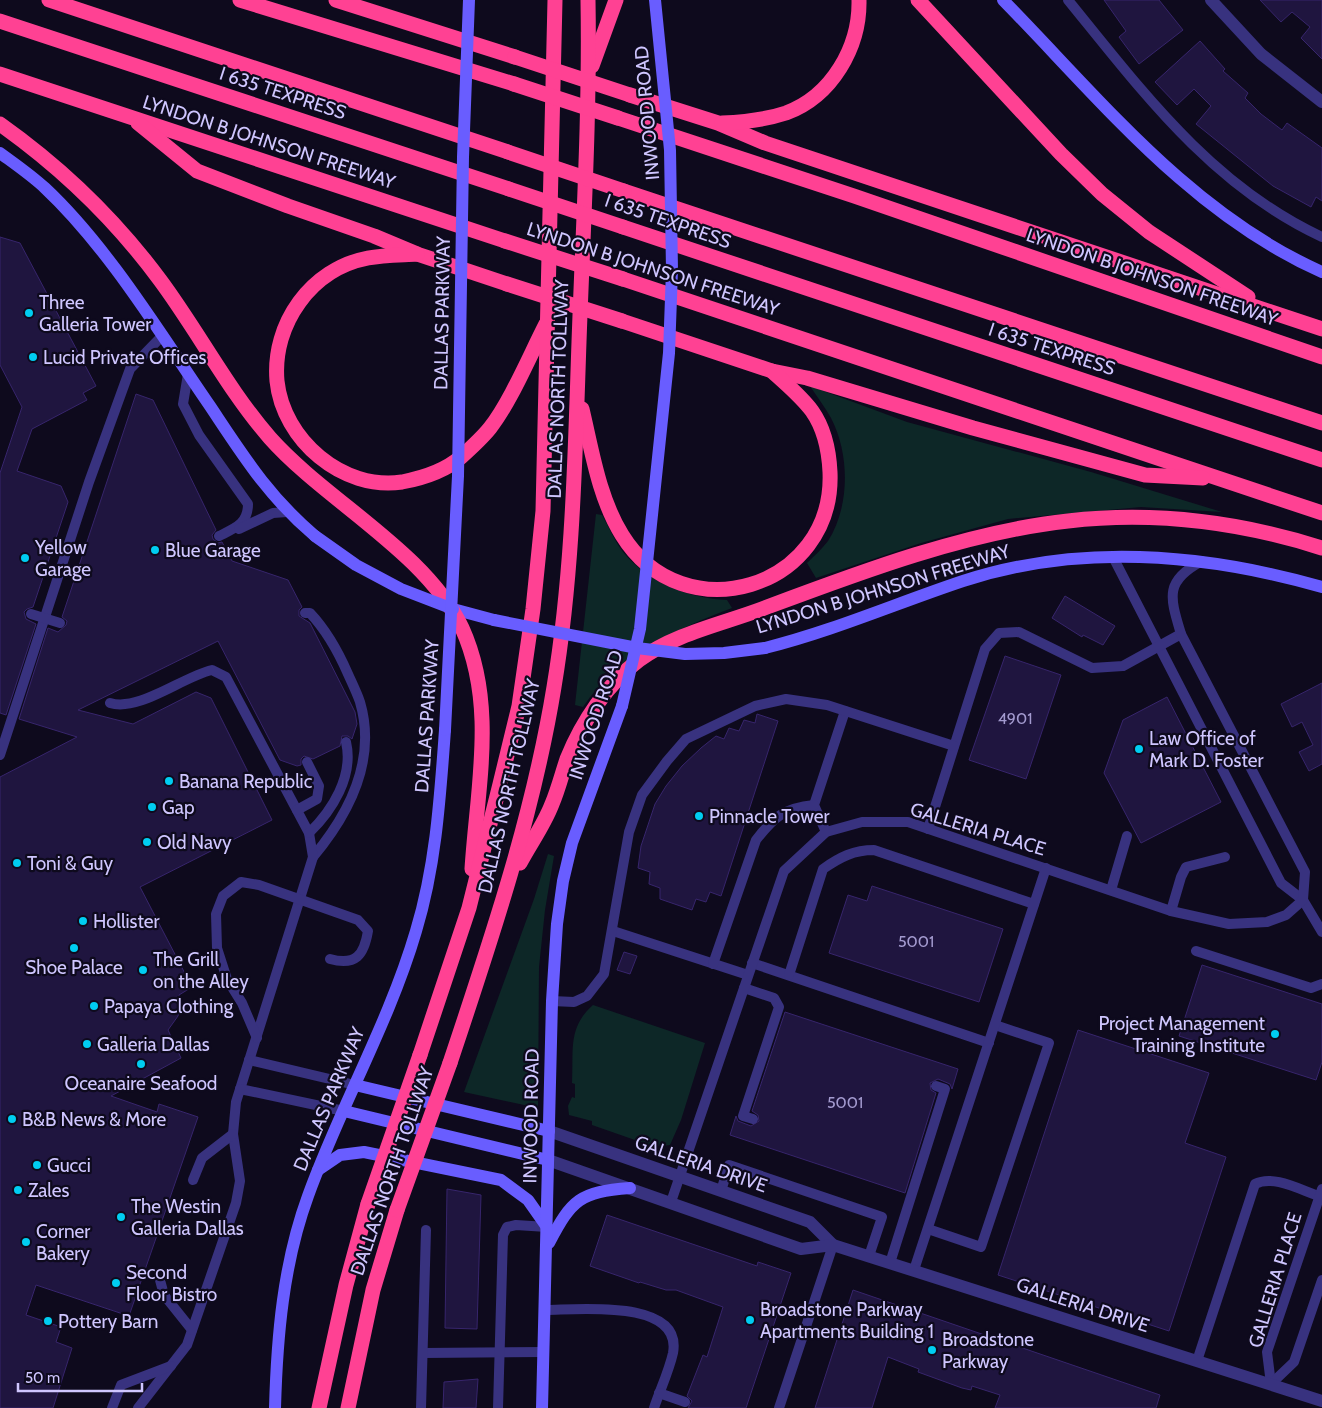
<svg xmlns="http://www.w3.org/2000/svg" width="1322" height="1408" font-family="Cabin,sans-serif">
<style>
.green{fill:#0d2727}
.building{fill:#1f153f;stroke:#37256c}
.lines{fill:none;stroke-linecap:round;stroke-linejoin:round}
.lane{stroke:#38327f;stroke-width:10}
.street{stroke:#38327f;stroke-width:12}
.secondary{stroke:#695dff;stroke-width:12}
.highway{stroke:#ff4193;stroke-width:15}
.lane-bridge{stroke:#38327f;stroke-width:10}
.secondary-bridge{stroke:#695dff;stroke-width:12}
.highway-bridge{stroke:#ff4193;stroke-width:15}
.poi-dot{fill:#00cdf1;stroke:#0e0a1d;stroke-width:2}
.labels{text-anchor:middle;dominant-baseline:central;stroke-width:4.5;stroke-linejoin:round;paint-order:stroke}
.number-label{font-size:16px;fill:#a39acf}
.street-label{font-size:19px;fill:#cfc6ff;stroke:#0e0a1d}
.poi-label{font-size:19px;fill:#cfc6ff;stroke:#0e0a1d;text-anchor:start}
</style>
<rect width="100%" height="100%" fill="#0e0a1d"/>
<!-- green -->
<g class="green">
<path d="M810 386 907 422 1091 472 1222 512 1141 507 1008 519 921 543 816 578 807 563C814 556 822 549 828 541 850 507 850 454 831 418 825 407 817 397 810 386Z"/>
<path d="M596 514 602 515C609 527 615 542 623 552 649 583 688 598 727 600L732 608C676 629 617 656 583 707L575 705Z"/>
<path d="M548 854 554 856 545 910 539 967 538 1108 464 1092 534 899Z"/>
<path d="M593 1005 705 1043 681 1120 670 1145 655 1147 592 1125V1121L569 1115 568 1106 572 1097 575 1098V1084L572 1083C574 1051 567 1028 593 1005Z"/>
</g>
<!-- building -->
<g class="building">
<path d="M1104 0H1159L1183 30 1139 64 1119 37 1126 31Z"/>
<path d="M1260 0H1322V59L1301 38 1310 27 1292 12 1281 22Z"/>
<path d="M1200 41 1225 69 1223 71 1248 93 1245 98 1261 114 1282 130 1287 123 1322 148V201L1316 197 1311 207 1273 186 1196 124 1211 106 1194 89 1177 105 1155 82Z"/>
<path d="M0 237 20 243 96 386 83 393 87 400 32 429 17 471 61 486 68 502 33 607 27 609 24 612 26 619 36 624 6 715 0 713V473L22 407 0 365Z"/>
<path d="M136 394 153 400 216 530 212 535 213 539 218 543 222 542 232 561 288 580 302 607 299 610V616L310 623 355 712 357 724 352 739 348 736H342L340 746 313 759 304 756 301 759V765L297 766 280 760 218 641 78 710 133 724 196 692 211 698 272 820 140 887 192 987 179 995 180 1006 178 1016 168 1030 181 1058 111 1096 157 1112 159 1104 198 1117 129 1316 36 1285 26 1315 61 1327 56 1342 72 1348 53 1408H0V777L77 737 19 719 48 628 58 632 66 625 67 621 62 617Z"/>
<path d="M1065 596 1115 626 1103 645 1083 635 1082 637 1052 618Z"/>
<path d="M1005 656 1061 675 1026 779 969 760Z"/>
<path d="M1322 683V764L1309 771 1299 752 1313 745 1302 722 1292 727 1281 704Z"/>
<path d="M1167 697 1221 802 1141 843 1104 773 1123 720Z"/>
<path d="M757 714 778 721 721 896 710 892 706 902 696 899 692 910 660 899V888L649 884 650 872 638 868 641 846 655 804 666 786 682 766 701 748 716 736 724 739 729 728 739 731 744 720 755 723Z"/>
<path d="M872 886 1003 929 979 1002 829 953 848 895 867 901Z"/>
<path d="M624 952 637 956 630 974 617 970Z"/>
<path d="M1202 965 1322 1004V1062L1316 1080 1179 1036Z"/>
<path d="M785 1012 958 1069 952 1089 950 1084 938 1079 930 1083 931 1090 936 1093 905 1193 730 1135 736 1116 738 1121 751 1126 759 1121 758 1115 752 1111Z"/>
<path d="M1078 1030 1209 1073 1185 1143 1226 1157 1169 1331 998 1275Z"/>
<path d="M447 1189 481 1195 477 1329 445 1328Z"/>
<path d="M607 1215 757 1266 758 1262 791 1273 746 1408H688L692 1401 687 1396 703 1355 707 1357 723 1307 676 1290H666L640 1282 639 1283 590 1266Z"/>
<path d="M853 1290 1160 1395 1156 1408H995L1000 1395 972 1386 971 1390 962 1388 918 1372 919 1369 888 1357 872 1408H815Z"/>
<path d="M478 1379 476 1408H443L444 1382Z"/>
</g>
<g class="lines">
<!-- lane -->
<g class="lane">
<path d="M1068 0C1142 91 1212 186 1322 237"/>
<path d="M188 374 183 404 199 435 248 504C248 524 235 528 219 536"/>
<path d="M239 529 273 513 287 512"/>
<path d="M1113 557 1281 883 1303 900 1322 932"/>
<path d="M305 613H310C327 631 338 651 348 674 352 683 357 693 360 702 377 760 349 814 313 857"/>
<path d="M110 703C139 712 182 677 212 670L226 677 309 833 313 857 236 1102 233 1134 240 1181 236 1203 187 1345 138 1408"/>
<path d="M0 755 89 482 130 369 162 336"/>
<path d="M297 810 317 799 319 786 307 762"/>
<path d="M928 829 985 649 999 633 1019 632 1092 668 1123 666 1181 634"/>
<path d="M826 832 814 805 845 711"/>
<path d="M309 833C332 811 354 776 346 742"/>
<path d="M1111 890 1127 836"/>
<path d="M1171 911 1181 877 1186 867 1225 857"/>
<path d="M613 931 748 975"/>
<path d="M1196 951 1311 988 1322 984"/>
<path d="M752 963 989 1043"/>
<path d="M713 964 756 840C774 817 784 808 814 805"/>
<path d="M789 975 823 869C840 857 854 850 874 850L1034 904"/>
<path d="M744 988 774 998 779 1007 743 1116 753 1119"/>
<path d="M552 1001 574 1002 587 996 604 974 629 832 642 795 667 761 686 739 755 706 786 699 827 705 954 746"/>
<path d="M257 1038 242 1003 227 979 217 948 216 914 223 896 241 882 259 885 358 920 368 931C364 955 356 966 330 959"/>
<path d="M249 1060 355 1085"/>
<path d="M240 1089 344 1111"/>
<path d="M193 1180 202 1158 233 1134"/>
<path d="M721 1191 729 1165 882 1217 869 1256"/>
<path d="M671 1202 784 871 826 832 862 822H908L1171 911 1229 924 1267 922 1286 915 1303 900 1305 872 1181 634C1170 597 1164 581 1202 561"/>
<path d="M928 1229 981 1247 1049 1043 995 1025"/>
<path d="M890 1263 945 1089 936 1086"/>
<path d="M914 1270 1046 868"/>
<path d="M160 1280 164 1295 192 1330"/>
<path d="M546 1310C576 1310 683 1298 673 1353 669 1371 660 1390 654 1408"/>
<path d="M423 1353 544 1352"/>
<path d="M1197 1361 1255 1184C1274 1174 1302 1191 1322 1197"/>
<path d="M1271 1384 1267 1352 1322 1189"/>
<path d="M1271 1384 1294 1362 1322 1280"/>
<path d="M659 1393 685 1402"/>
<path d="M112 1408 121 1385 171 1366"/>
<path d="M421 1408 426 1230"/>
<path d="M498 1408 503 1235 507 1227 516 1225 547 1227"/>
<path d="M779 1408 833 1245"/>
</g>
<!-- street -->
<g class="street">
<path d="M1211 0 1261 54 1322 102"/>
<path d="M549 1131 810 1222 833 1245"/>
<path d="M548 1160 801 1249 833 1245 1322 1401"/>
</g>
<!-- secondary -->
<g class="secondary">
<path d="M1003 0C1101 100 1191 214 1322 272"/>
<path d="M0 153C15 164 31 175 45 188 108 247 161 335 210 406 244 457 268 496 315 536"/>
<path d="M453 609 494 620"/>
<path d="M765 648C833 631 897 603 963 581 1080 543 1206 554 1322 587"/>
<path d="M355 1085 549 1131"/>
<path d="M344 1111 548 1160"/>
<path d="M318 1170 340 1155 364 1152 501 1180 528 1200 547 1227"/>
<path d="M549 1243C572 1199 580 1192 630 1188"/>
<path d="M275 1408C277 1337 283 1264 308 1196 340 1107 389 1023 416 931 436 865 440 798 445 730"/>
<path d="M542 1408 552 1001 557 924 563 881 572 843 622 706"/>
</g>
<!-- highway -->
<g class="highway">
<path d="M49 0 508 152"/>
<path d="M240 0 514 84"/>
<path d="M336 0 515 57"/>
<path d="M918 0 1061 154 1102 194 1149 232 1248 297"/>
<path d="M0 21 509 189"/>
<path d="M592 66 616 0"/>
<path d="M0 74 505 241"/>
<path d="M630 95 718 123 765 143 1322 329"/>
<path d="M618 118 854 196 1322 357"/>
<path d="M138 123 197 171 288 206 374 236 417 254 507 284"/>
<path d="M722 123C744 122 765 120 786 113 832 96 860 47 859 0"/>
<path d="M0 124C62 168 115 219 160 280 198 331 228 390 270 438 326 501 426 552 462 628 497 705 477 788 472 869"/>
<path d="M624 191 1322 423"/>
<path d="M623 227 1322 460"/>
<path d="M417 254C401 255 383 255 368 258 311 269 272 324 277 381 283 440 343 491 402 482 423 478 445 471 461 457 471 448 482 438 490 428 511 401 530 355 546 324"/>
<path d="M623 279 1322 513"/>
<path d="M622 321 772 371 807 378 973 428 1145 475 1203 478"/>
<path d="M582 409C592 451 599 498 622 535 683 634 835 589 830 472 829 451 824 428 812 411 801 396 786 384 772 371"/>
<path d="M520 863C530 844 544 825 552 804 558 790 562 774 567 759 582 722 607 684 639 660 674 634 722 624 762 609 858 573 966 532 1068 521 1154 511 1240 522 1322 548"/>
<path d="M420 1055 469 908 500 784 519 706 533 609 543 511 555 0"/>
<path d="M450 1063C491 940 533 816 554 687 573 573 575 457 579 342 583 228 590 114 588 0"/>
<path d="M319 1408 346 1285 368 1204"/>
<path d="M348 1408 373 1290 397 1210"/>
</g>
<!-- lane-bridge -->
<path class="lane-bridge" d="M31 614 60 623"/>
<!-- secondary-bridge -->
<g class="secondary-bridge">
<path d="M315 536 356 565 401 589 453 609"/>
<path d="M494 620 637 648 685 654 724 653 765 648"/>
<path d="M622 706 640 629 669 353 672 270 670 150 655 0"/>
<path d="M445 730 458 476 463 157 469 0"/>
</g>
<!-- highway-bridge -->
<g class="highway-bridge">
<path d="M515 57 630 95"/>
<path d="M514 84 618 118"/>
<path d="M508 152 624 191"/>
<path d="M509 189 623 227"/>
<path d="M505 241 623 279"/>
<path d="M507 284 622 321"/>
<path d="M368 1204 420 1055"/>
<path d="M397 1210 450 1063"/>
</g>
</g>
<!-- markers -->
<g class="poi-dot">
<circle cx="29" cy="313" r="5"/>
<circle cx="33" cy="357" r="5"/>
<circle cx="155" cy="550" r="5"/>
<circle cx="25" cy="558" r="5"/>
<circle cx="1139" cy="749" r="5"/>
<circle cx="169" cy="781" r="5"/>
<circle cx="152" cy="807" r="5"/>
<circle cx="699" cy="816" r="5"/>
<circle cx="147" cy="842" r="5"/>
<circle cx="17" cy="863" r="5"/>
<circle cx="83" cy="921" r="5"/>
<circle cx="74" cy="948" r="5"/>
<circle cx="143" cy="970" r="5"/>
<circle cx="94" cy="1006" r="5"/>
<circle cx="1275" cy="1034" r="5"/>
<circle cx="87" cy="1044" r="5"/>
<circle cx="141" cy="1064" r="5"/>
<circle cx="12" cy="1119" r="5"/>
<circle cx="37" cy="1165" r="5"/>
<circle cx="18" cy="1190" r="5"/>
<circle cx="121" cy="1217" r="5"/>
<circle cx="26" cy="1242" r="5"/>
<circle cx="116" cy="1283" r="5"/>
<circle cx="750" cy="1320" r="5"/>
<circle cx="48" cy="1321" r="5"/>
<circle cx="932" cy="1350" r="5"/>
</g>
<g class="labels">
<!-- number labels -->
<g class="number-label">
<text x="1015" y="718">4901</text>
<text x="916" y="941">5001</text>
<text x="845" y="1102">5001</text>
</g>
<!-- street labels -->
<g class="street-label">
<text transform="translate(283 93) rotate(18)">I 635 TEXPRESS</text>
<text transform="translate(647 113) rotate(-95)">INWOOD ROAD</text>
<text transform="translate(269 142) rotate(18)">LYNDON B JOHNSON FREEWAY</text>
<text transform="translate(668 221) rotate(19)">I 635 TEXPRESS</text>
<text transform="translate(653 269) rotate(18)">LYNDON B JOHNSON FREEWAY</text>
<text transform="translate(1152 277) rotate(19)">LYNDON B JOHNSON FREEWAY</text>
<text transform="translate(442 313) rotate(-89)">DALLAS PARKWAY</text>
<text transform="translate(1052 349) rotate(18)">I 635 TEXPRESS</text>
<text transform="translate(558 389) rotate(-88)">DALLAS NORTH TOLLWAY</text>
<text transform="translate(883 589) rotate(-17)">LYNDON B JOHNSON FREEWAY</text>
<text transform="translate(596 715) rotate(-72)">INWOOD ROAD</text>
<text transform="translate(427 716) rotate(-86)">DALLAS PARKWAY</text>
<text transform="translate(509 786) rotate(-77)">DALLAS NORTH TOLLWAY</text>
<text transform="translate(978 829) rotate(17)">GALLERIA PLACE</text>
<text transform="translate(329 1099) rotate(-67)">DALLAS PARKWAY</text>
<text transform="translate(531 1116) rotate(-89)">INWOOD ROAD</text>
<text transform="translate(701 1164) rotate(19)">GALLERIA DRIVE</text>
<text transform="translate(392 1171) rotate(-71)">DALLAS NORTH TOLLWAY</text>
<text transform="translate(1275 1280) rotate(-73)">GALLERIA PLACE</text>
<text transform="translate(1083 1305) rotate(18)">GALLERIA DRIVE</text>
</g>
<!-- poi labels -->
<g class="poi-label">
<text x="39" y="302">Three<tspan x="39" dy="22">Galleria Tower</tspan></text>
<text x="43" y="357">Lucid Private Offices</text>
<text x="35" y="547">Yellow<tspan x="35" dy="22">Garage</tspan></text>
<text x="165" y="550">Blue Garage</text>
<text x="1149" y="738">Law Office of<tspan x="1149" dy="22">Mark D. Foster</tspan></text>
<text x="179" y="781">Banana Republic</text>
<text x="162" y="807">Gap</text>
<text x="709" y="816">Pinnacle Tower</text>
<text x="157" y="842">Old Navy</text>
<text x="27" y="863">Toni &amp; Guy</text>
<text x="93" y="921">Hollister</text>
<text x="153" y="959">The Grill<tspan x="153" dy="22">on the Alley</tspan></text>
<text x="74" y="967" text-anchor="middle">Shoe Palace</text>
<text x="104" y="1006">Papaya Clothing</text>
<text x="1265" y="1023" text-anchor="end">Project Management<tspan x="1265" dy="22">Training Institute</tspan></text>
<text x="97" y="1044">Galleria Dallas</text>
<text x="141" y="1083" text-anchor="middle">Oceanaire Seafood</text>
<text x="22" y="1119">B&amp;B News &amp; More</text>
<text x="47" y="1165">Gucci</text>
<text x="28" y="1190">Zales</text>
<text x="131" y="1206">The Westin<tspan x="131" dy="22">Galleria Dallas</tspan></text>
<text x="36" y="1231">Corner<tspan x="36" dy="22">Bakery</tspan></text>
<text x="126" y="1272">Second<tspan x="126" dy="22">Floor Bistro</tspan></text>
<text x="760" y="1309">Broadstone Parkway<tspan x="760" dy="22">Apartments Building 1</tspan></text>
<text x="58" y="1321">Pottery Barn</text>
<text x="942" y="1339">Broadstone<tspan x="942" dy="22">Parkway</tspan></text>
</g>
</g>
<!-- scale -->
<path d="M18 1383v8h124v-8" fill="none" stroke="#cfc6ff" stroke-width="2.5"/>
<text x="25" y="1383" font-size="15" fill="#cfc6ff" stroke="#0e0a1d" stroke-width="4" paint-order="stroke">50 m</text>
</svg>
